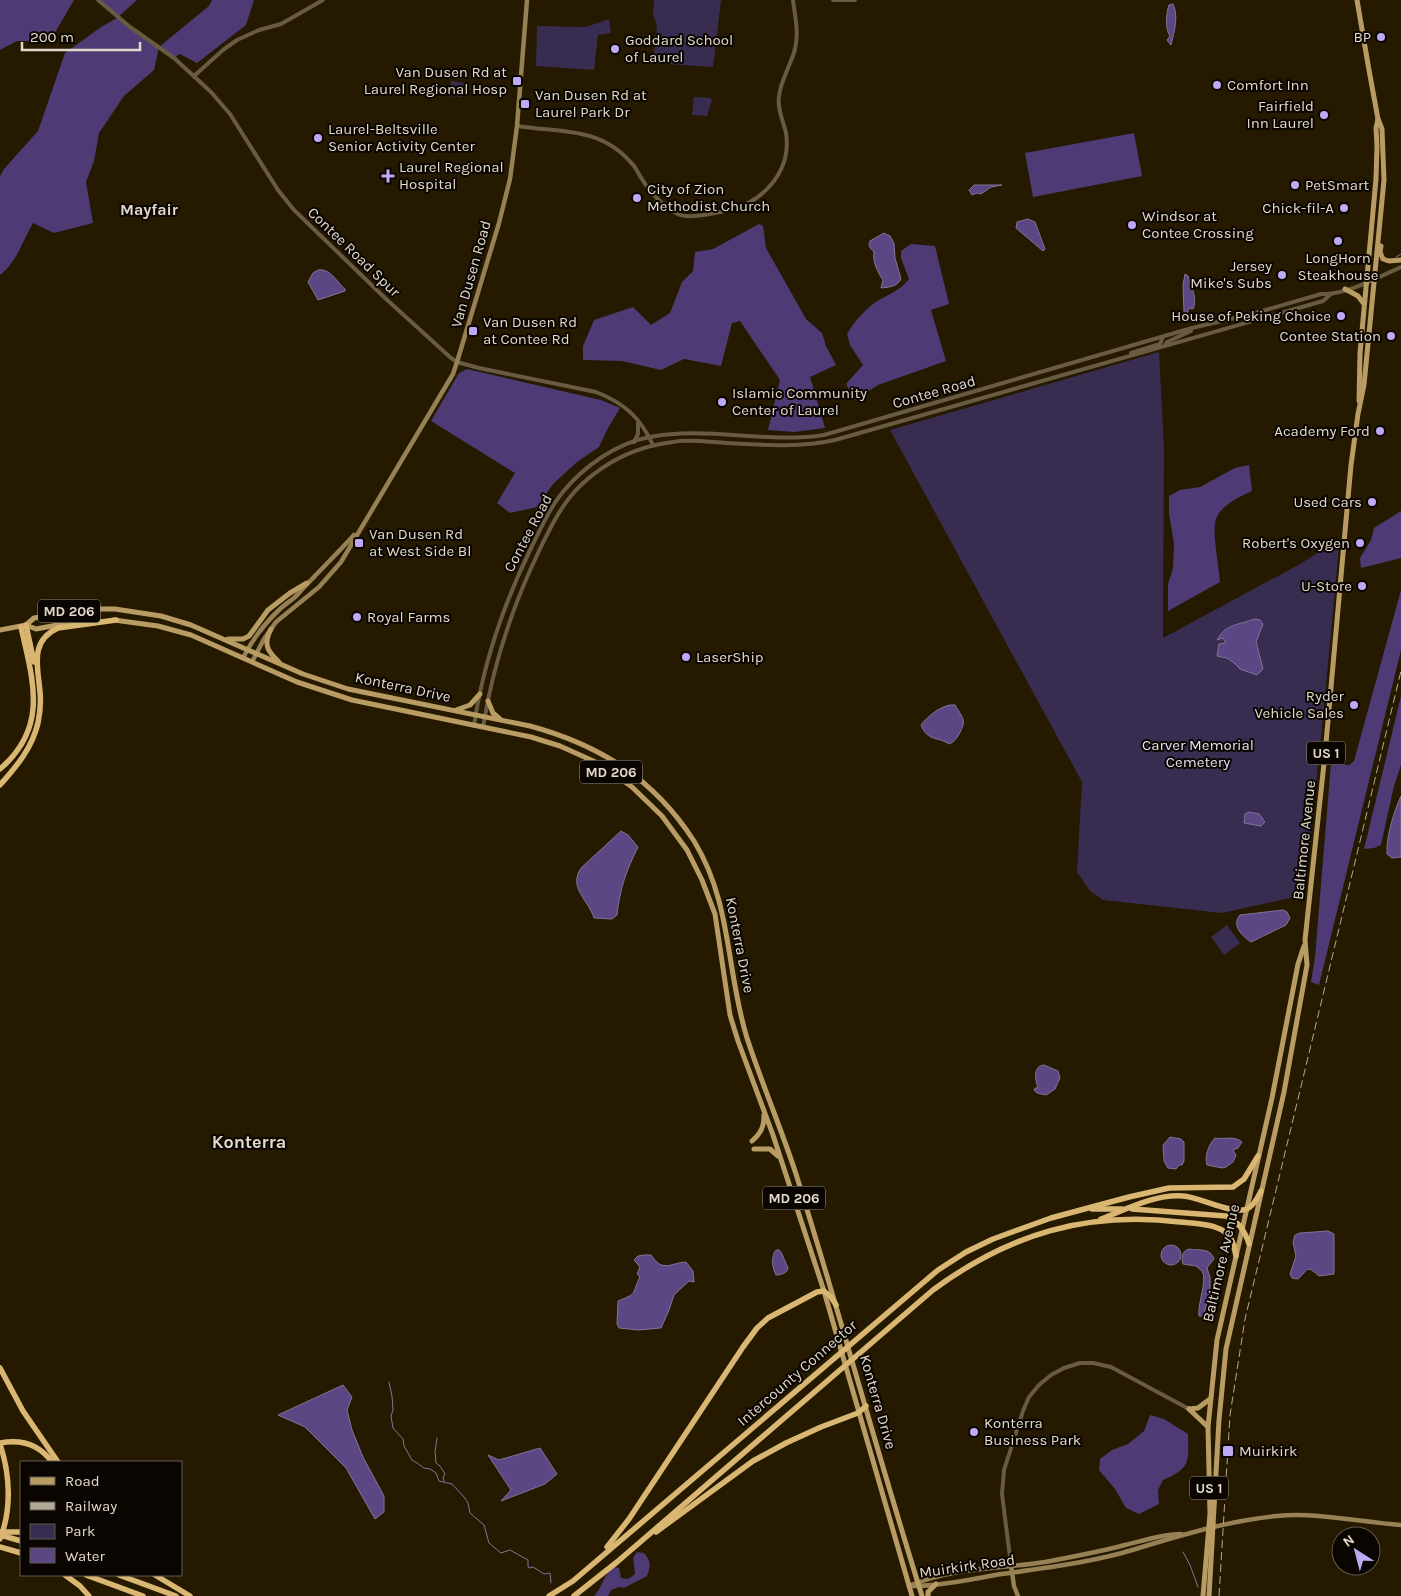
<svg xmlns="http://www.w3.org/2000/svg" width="1401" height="1596" font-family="Karla,sans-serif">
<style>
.green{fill:#382d51}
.forest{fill:#4e3b75}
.water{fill:#5a4783;stroke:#827398}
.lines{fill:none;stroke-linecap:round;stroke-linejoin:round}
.stream{stroke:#827398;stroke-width:1}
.tertiary{stroke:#695b41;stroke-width:4}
.secondary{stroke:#968054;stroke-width:4.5}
.primary{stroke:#b99c63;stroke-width:5}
.motorway{stroke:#d9b671;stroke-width:5.5}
.rail{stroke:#b1a896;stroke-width:1;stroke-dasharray:8 4;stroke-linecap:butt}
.poi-dot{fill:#bea9f5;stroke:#0a0500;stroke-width:2}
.labels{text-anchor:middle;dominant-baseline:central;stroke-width:4;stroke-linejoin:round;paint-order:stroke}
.shield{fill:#0a0500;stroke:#a0998d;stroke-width:1}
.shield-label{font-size:14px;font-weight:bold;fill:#e1d9c9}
.poi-label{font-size:15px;fill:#e1d9c9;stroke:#0a0500;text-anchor:start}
.street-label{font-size:15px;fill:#e1d9c9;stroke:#0a0500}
.park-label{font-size:15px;fill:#e4dff2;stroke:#0a0500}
.neighbourhood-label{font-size:16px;font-weight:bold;fill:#e1d9c9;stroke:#0a0500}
.quarter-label{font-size:18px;font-weight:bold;fill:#e1d9c9;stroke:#0a0500}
</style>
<rect width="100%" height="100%" fill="#251900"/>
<!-- green -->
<g class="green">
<path d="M654 0H721L713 67 653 63 657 26 653 14Z"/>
<path d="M609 19 611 33 598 35 594 70 536 66 537 26 586 27Z"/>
<path d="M451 81 464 83 462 97 448 96Z"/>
<path d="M694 97 710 98 712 100 707 116 692 115Z"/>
<path d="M1159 352 1164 448 1163 638 1300 564 1327 547H1339L1322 727 1304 895 1222 913 1103 900 1090 891 1077 872 1082 782 890 430Z"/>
<path d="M1227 925 1240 943 1224 955 1211 937Z"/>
</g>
<!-- forest -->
<g class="forest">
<path d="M0 0H74L50 41H17L0 50Z"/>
<path d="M98 0H137L118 17 159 47 209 6 212 0H254L246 25 197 63 180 54 174 58 159 47 154 70 124 96 99 133 94 161 86 182 93 223 54 233 33 223C22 242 17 262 0 275V176L4 169 38 131 65 53 101 27 117 18Z"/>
<path d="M1134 133 1142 176 1033 197 1025 153Z"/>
<path d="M759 224 763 226 766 248 806 319 822 333 826 346 836 365 810 377 825 428 794 432 768 430 780 380 740 321 732 323 721 366 684 359 661 370 622 361 583 360V346L594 320 633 307 651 325 670 313 682 282 693 271 695 252 713 249Z"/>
<path d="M911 244 935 246 949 304 931 310 946 361 878 385 855 400 846 384 863 365 850 345 847 334C854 322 862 313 873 304 886 295 900 291 909 279L901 258V251Z"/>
<path d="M467 369 601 400 620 408 608 428 599 447 577 462 553 484 537 507 510 513 497 503 515 473 431 421 459 373Z"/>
<path d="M1249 465 1252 491C1239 497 1217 507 1215 523 1213 536 1219 568 1220 582L1168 611V584L1173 568 1174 544 1169 513V496L1180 490 1200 487 1235 468Z"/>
<path d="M1401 511V558L1361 568 1360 558 1371 540 1374 528Z"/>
<path d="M1401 590V650L1319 985 1311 982 1315 957 1331 763 1349 765 1354 761Z"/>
<path d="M1401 696V765L1394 786 1381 845 1374 848 1364 849Z"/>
<path d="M1150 1415 1164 1419 1188 1434C1189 1462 1190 1469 1163 1480L1158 1490 1159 1504 1139 1514 1126 1508 1115 1489 1099 1470 1100 1459 1112 1450 1128 1444 1144 1431Z"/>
<path d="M637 1552 644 1553C651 1561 651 1566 647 1576L624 1588 619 1587 611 1590 608 1596H594C602 1588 603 1575 614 1567L619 1568 621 1578 628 1579 635 1574 633 1558Z"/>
</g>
<!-- water -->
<g class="water">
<path d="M1173 4C1179 17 1174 32 1171 45L1167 40 1170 36C1165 29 1166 13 1169 5Z"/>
<path d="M974 185H1002L991 187 981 194 977 193 972 195 969 190Z"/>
<path d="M1028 219 1035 222 1045 249 1043 251 1016 228 1017 222Z"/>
<path d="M884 233 890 236 894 243 895 258 901 279C897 287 889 287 881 288L883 280C878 273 872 261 874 252 870 248 868 246 870 241Z"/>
<path d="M318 270C330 268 337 282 345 289V291L318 300 308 282 313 273Z"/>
<path d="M1185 274 1188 276C1191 285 1198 300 1193 309L1189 308 1187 314 1184 312 1183 285Z"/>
<path d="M1254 619 1260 620 1263 624 1256 642 1263 669 1257 675 1240 669 1234 663 1227 658 1217 656 1219 644 1226 643 1223 638 1217 640C1225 624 1239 625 1254 619Z"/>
<path d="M950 705H955C964 720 967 720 958 736 955 740 954 742 949 744 937 736 928 742 921 725 927 717 939 707 950 705Z"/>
<path d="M1401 796V857L1392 858 1387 854C1386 836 1394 812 1401 796Z"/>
<path d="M1249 812 1259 814 1265 822 1261 826 1244 823 1245 814Z"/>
<path d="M621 831 628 835 638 847C626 871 620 888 617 915L612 919 594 918C588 899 568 888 581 868Z"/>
<path d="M1283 910 1287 912 1290 918 1286 925 1251 942C1242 936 1231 925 1240 915Z"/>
<path d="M1044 1065 1058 1071 1060 1078 1055 1089 1046 1095 1037 1093 1034 1090 1035 1088H1038C1035 1079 1033 1066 1044 1065Z"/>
<path d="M1170 1137 1181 1139 1184 1142V1161L1182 1165H1179L1176 1169 1168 1168 1164 1161 1163 1145Z"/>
<path d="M1215 1138C1224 1140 1234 1135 1242 1142L1238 1148 1233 1150 1236 1155 1233 1162 1226 1167 1222 1168 1207 1165C1204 1156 1209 1144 1215 1138Z"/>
<path d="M1328 1231 1334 1234V1274L1319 1276C1306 1264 1308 1270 1298 1279L1292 1278 1290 1274 1296 1256 1293 1242 1295 1235 1300 1233Z"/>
<circle cx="1171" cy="1255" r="10"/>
<path d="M1189 1249C1199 1251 1210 1247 1214 1259L1207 1268 1210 1277V1289L1204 1314 1202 1316H1199C1197 1305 1208 1279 1202 1271 1200 1269 1198 1268 1196 1266L1183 1264C1181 1258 1182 1251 1189 1249Z"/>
<path d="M776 1250H779L781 1252 788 1268C788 1273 780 1275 776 1275 772 1268 771 1256 776 1250Z"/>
<path d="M644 1255H651C663 1273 670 1263 686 1262L693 1271 694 1281V1282L689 1281 674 1295 669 1310 661 1328 638 1330 619 1328 617 1324 618 1301C639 1293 631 1294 640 1277L637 1274 640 1267 634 1260 638 1256Z"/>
<path d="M343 1385 352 1397 347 1410 352 1430 363 1457 384 1496V1512L375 1519 346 1468 305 1427 278 1415Z"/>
<path d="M540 1448 557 1474 545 1484 501 1501 511 1490 488 1455 499 1460Z"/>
</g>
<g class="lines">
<!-- stream -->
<g class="stream">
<path d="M1396 257 1401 254"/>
<path d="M389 1382 392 1396 393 1410 391 1416 393 1428 403 1439 404 1446 412 1460 417 1463 424 1468 430 1469 436 1473 439 1481 452 1484 464 1497 468 1503 470 1513 484 1525 489 1543 501 1553 510 1550 528 1560V1566L529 1568 533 1567 544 1574 550 1573 551 1583"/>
<path d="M437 1438 435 1452 436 1463 440 1466 445 1474 443 1478 444 1481"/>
<path d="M1183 1552 1190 1565 1198 1587"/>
</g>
<!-- tertiary -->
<g class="tertiary">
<path d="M98 0 130 27 174 58 211 92 230 114 278 190 294 210 385 298 451 358 457 362 479 368 596 392C624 403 640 417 653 445"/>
<path d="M833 0H855"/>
<path d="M194 76 223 50 237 40 259 30 281 24 323 0"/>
<path d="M517 126C562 133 602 126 634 166 637 170 639 175 642 179 651 194 665 208 680 215 690 219 714 213 725 211 762 204 792 172 786 133 783 120 777 109 779 96 781 79 791 65 795 49 799 33 795 16 793 0"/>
<path d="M1165 345 1167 342 1191 331"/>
<path d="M1131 353 1160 344 1163 337"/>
<path d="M634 442 638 434V423"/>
<path d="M474 726C483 663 504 603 532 546 541 528 549 509 562 493 583 467 616 443 650 437 708 426 766 444 824 435L1192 328 1252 314 1321 294C1347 295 1378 277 1401 267"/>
<path d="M483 727C493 665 512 607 539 551 551 526 562 503 582 484 607 461 639 446 673 442 691 439 709 442 726 443 763 445 799 448 835 440L1323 301 1331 294"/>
<path d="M1011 1565 1002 1494 1004 1470 1023 1411 1029 1397 1039 1385 1051 1375 1064 1368 1080 1363H1093L1111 1367 1189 1409"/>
</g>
<!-- secondary -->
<g class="secondary">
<path d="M243 658C252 640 265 623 280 609 286 603 293 600 298 594 316 574 336 555 354 535"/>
<path d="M252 662 264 639 276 622 319 587 341 562 453 374 457 362 499 223 510 179 517 126 527 0"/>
<path d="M1011 1565 1014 1586 1018 1596"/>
<path d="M909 1586C934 1587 970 1580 995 1575 1038 1569 1080 1564 1122 1553 1173 1538 1224 1521 1277 1516 1318 1512 1360 1522 1401 1525"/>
<path d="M909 1586C952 1567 1001 1569 1045 1562 1072 1557 1098 1552 1125 1545 1143 1541 1162 1534 1181 1534"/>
</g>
<!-- primary -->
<g class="primary">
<path d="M1381 246 1380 252 1383 259 1389 261 1401 260"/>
<path d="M1345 289 1358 296 1364 304"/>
<path d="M1359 401 1360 353 1376 179 1377 146 1376 128 1378 119"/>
<path d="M114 620 158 626 191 635 297 682 352 700 531 737 560 746 600 764 632 787 662 816 687 850 702 880 715 914 730 1015 738 1041 773 1135 824 1291 912 1596"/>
<path d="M26 625 34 618 91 609H115L161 616 191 625 303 674 348 689 530 726C600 745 654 779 694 841 732 903 726 971 747 1038 762 1084 781 1128 796 1174 840 1314 878 1456 922 1596"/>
<path d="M271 629C263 644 267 651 279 662"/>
<path d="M0 630 26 625 36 629 68 623 98 620"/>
<path d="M228 639H243L249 636 268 610 290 593 307 583"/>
<path d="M488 701 493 713 500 719"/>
<path d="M456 710 470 705 480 694"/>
<path d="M752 1141C761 1133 764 1127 764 1115"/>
<path d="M754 1149H770L778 1156"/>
<path d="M1189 1409 1208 1427"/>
<path d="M1189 1409 1198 1408 1210 1399"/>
<path d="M928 1596V1592L936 1584"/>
<path d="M1203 1596 1210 1514 1208 1427 1217 1340 1272 1098 1298 964 1304 946"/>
<path d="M1209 1596 1219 1420 1226 1349 1284 1092 1307 965 1305 940 1325 754 1351 465 1358 414 1364 385 1384 180 1382 129 1378 119 1369 70 1357 0"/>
</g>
<!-- motorway -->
<g class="motorway">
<path d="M26 625 34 662"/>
<path d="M0 769C49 727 33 681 21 627"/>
<path d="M0 785C17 766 32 748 38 723 40 713 41 702 40 692 38 667 29 641 58 628L116 620"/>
<path d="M1092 1209H1122"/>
<path d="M1132 1209 1226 1216C1239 1222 1245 1231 1249 1244"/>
<path d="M1101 1219C1127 1209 1155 1194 1183 1196 1200 1197 1232 1215 1247 1209 1254 1206 1258 1197 1261 1191"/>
<path d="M0 1368 23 1411 58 1462"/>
<path d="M0 1443C21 1439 39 1444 52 1462"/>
<path d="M0 1444C10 1474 12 1509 0 1539"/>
<path d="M1 1532H21"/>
<path d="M656 1532 753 1461 786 1443 821 1427 858 1413 866 1406"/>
<path d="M0 1535 21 1541"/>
<path d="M0 1547 21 1553"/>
<path d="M607 1547 629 1519 743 1347 757 1328 768 1318 817 1292 824 1291 831 1297 836 1305"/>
<path d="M65 1575 80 1586 89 1596"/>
<path d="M86 1575 143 1596"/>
<path d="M119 1575 176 1596"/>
<path d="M155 1575 190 1596"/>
<path d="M549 1596 573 1581 938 1270 966 1252 993 1239 1051 1218 1129 1197 1169 1188 1233 1187 1244 1179 1258 1156"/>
<path d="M574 1596 617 1562 933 1290C1009 1234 1086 1211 1180 1222 1197 1224 1224 1223 1232 1241 1234 1245 1235 1251 1236 1256"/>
</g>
<!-- rail -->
<path class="rail" d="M1219 1596 1230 1415 1245 1319 1401 671"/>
</g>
<!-- markers -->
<g class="poi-dot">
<circle cx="1381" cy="37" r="5"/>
<circle cx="615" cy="49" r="5"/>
<rect x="512" y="76" width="10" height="10" rx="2.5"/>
<circle cx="1217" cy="85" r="5"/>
<rect x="520" y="99" width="10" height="10" rx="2.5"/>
<circle cx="1324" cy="115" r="5"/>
<circle cx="318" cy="138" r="5"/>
<path d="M385.5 168.5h5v5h5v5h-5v5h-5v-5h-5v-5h5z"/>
<circle cx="1295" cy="185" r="5"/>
<circle cx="637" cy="198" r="5"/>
<circle cx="1344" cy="208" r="5"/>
<circle cx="1132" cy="225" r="5"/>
<circle cx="1338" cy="241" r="5"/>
<circle cx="1282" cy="275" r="5"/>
<circle cx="1341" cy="316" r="5"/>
<rect x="468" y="326" width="10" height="10" rx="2.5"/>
<circle cx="1391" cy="336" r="5"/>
<circle cx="722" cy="402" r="5"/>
<circle cx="1380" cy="431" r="5"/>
<circle cx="1372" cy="502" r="5"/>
<rect x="354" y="538" width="10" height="10" rx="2.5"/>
<circle cx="1360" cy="543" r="5"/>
<circle cx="1362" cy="586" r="5"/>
<circle cx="357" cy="617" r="5"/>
<circle cx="686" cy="657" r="5"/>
<circle cx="1354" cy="705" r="5"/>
<circle cx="974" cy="1432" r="5"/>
<rect x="1222" y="1445" width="12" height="12" rx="2.5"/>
</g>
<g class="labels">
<!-- shield labels -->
<g class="shield">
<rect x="38" y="599.5" width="62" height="23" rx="4"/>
<rect x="1307" y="741.5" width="38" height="23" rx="4"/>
<rect x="580" y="760.5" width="62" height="23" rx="4"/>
<rect x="763" y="1186.5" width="62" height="23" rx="4"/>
<rect x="1190" y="1476.5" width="38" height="23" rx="4"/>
</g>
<g class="shield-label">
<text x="69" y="611">MD 206</text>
<text x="1326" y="753">US 1</text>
<text x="611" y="772">MD 206</text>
<text x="794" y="1198">MD 206</text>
<text x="1209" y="1488">US 1</text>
</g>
<!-- poi labels -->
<g class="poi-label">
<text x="1371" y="37" text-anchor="end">BP</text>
<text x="625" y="40">Goddard School<tspan x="625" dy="17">of Laurel</tspan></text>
<text x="507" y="72" text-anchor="end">Van Dusen Rd at<tspan x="507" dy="17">Laurel Regional Hosp</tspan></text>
<text x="1227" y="85">Comfort Inn</text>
<text x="535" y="95">Van Dusen Rd at<tspan x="535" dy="17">Laurel Park Dr</tspan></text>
<text x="1314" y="106" text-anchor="end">Fairfield<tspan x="1314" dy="17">Inn Laurel</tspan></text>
<text x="328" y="129">Laurel-Beltsville<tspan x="328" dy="17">Senior Activity Center</tspan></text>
<text x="399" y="167">Laurel Regional<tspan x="399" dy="17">Hospital</tspan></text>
<text x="1305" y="185">PetSmart</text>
<text x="647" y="189">City of Zion<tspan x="647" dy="17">Methodist Church</tspan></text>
<text x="1334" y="208" text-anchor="end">Chick-fil-A</text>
<text x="1142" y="216">Windsor at<tspan x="1142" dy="17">Contee Crossing</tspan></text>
<text x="1338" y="258" text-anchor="middle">LongHorn<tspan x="1338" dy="17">Steakhouse</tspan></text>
<text x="1272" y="266" text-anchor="end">Jersey<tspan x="1272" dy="17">Mike's Subs</tspan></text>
<text x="1331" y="316" text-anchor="end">House of Peking Choice</text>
<text x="483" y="322">Van Dusen Rd<tspan x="483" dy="17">at Contee Rd</tspan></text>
<text x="1381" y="336" text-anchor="end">Contee Station</text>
<text x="732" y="393">Islamic Community<tspan x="732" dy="17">Center of Laurel</tspan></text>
<text x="1370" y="431" text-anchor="end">Academy Ford</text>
<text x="1362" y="502" text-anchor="end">Used Cars</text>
<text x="369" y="534">Van Dusen Rd<tspan x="369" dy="17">at West Side Bl</tspan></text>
<text x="1350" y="543" text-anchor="end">Robert's Oxygen</text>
<text x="1352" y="586" text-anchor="end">U-Store</text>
<text x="367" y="617">Royal Farms</text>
<text x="696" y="657">LaserShip</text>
<text x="1344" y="696" text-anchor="end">Ryder<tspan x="1344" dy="17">Vehicle Sales</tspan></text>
<text x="984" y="1423">Konterra<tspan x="984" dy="17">Business Park</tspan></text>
<text x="1239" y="1451">Muirkirk</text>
</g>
<!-- street labels -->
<g class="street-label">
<text transform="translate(354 252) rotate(44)">Contee Road Spur</text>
<text transform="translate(471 274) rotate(-74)">Van Dusen Road</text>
<text transform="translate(934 392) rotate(-16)">Contee Road</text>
<text transform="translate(528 533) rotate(-62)">Contee Road</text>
<text transform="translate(403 687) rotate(12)">Konterra Drive</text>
<text transform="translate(1304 840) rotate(-84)">Baltimore Avenue</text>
<text transform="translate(740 945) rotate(79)">Konterra Drive</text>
<text transform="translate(1221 1263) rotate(-77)">Baltimore Avenue</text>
<text transform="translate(797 1373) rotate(-41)">Intercounty Connector</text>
<text transform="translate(878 1402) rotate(74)">Konterra Drive</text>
<text transform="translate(967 1566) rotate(-8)">Muirkirk Road</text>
</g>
<!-- park labels -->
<g class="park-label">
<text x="1198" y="745">Carver Memorial<tspan x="1198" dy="17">Cemetery</tspan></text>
</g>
<!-- neighbourhood labels -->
<g class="neighbourhood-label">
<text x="149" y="209">Mayfair</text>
</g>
<!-- quarter labels -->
<g class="quarter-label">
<text x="249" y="1142">Konterra</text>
</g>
</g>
<!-- legend -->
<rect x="20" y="1461" width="162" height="115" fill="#0a0500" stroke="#605a50"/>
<rect x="30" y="1477" width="25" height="8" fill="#b99c63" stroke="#605a50"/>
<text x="65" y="1486" font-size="15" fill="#e1d9c9">Road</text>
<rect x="30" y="1502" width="25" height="8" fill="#b1a896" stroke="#605a50"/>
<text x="65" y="1511" font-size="15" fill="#e1d9c9">Railway</text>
<rect x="30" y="1524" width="25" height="15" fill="#382d51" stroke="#605a50"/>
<text x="65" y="1536" font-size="15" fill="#e1d9c9">Park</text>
<rect x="30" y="1548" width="25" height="15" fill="#5a4783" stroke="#605a50"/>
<text x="65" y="1561" font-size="15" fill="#e1d9c9">Water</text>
<!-- north arrow -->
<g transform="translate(1356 1551) rotate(324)"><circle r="24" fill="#0a0500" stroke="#605a50"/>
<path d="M0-4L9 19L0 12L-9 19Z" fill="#bea9f5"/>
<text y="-8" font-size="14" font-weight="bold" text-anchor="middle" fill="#e1d9c9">N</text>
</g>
<!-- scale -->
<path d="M22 42v8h118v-8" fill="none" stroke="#e1d9c9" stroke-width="2.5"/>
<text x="30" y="42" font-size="15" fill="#e1d9c9" stroke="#0a0500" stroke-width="4" paint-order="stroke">200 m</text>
</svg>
